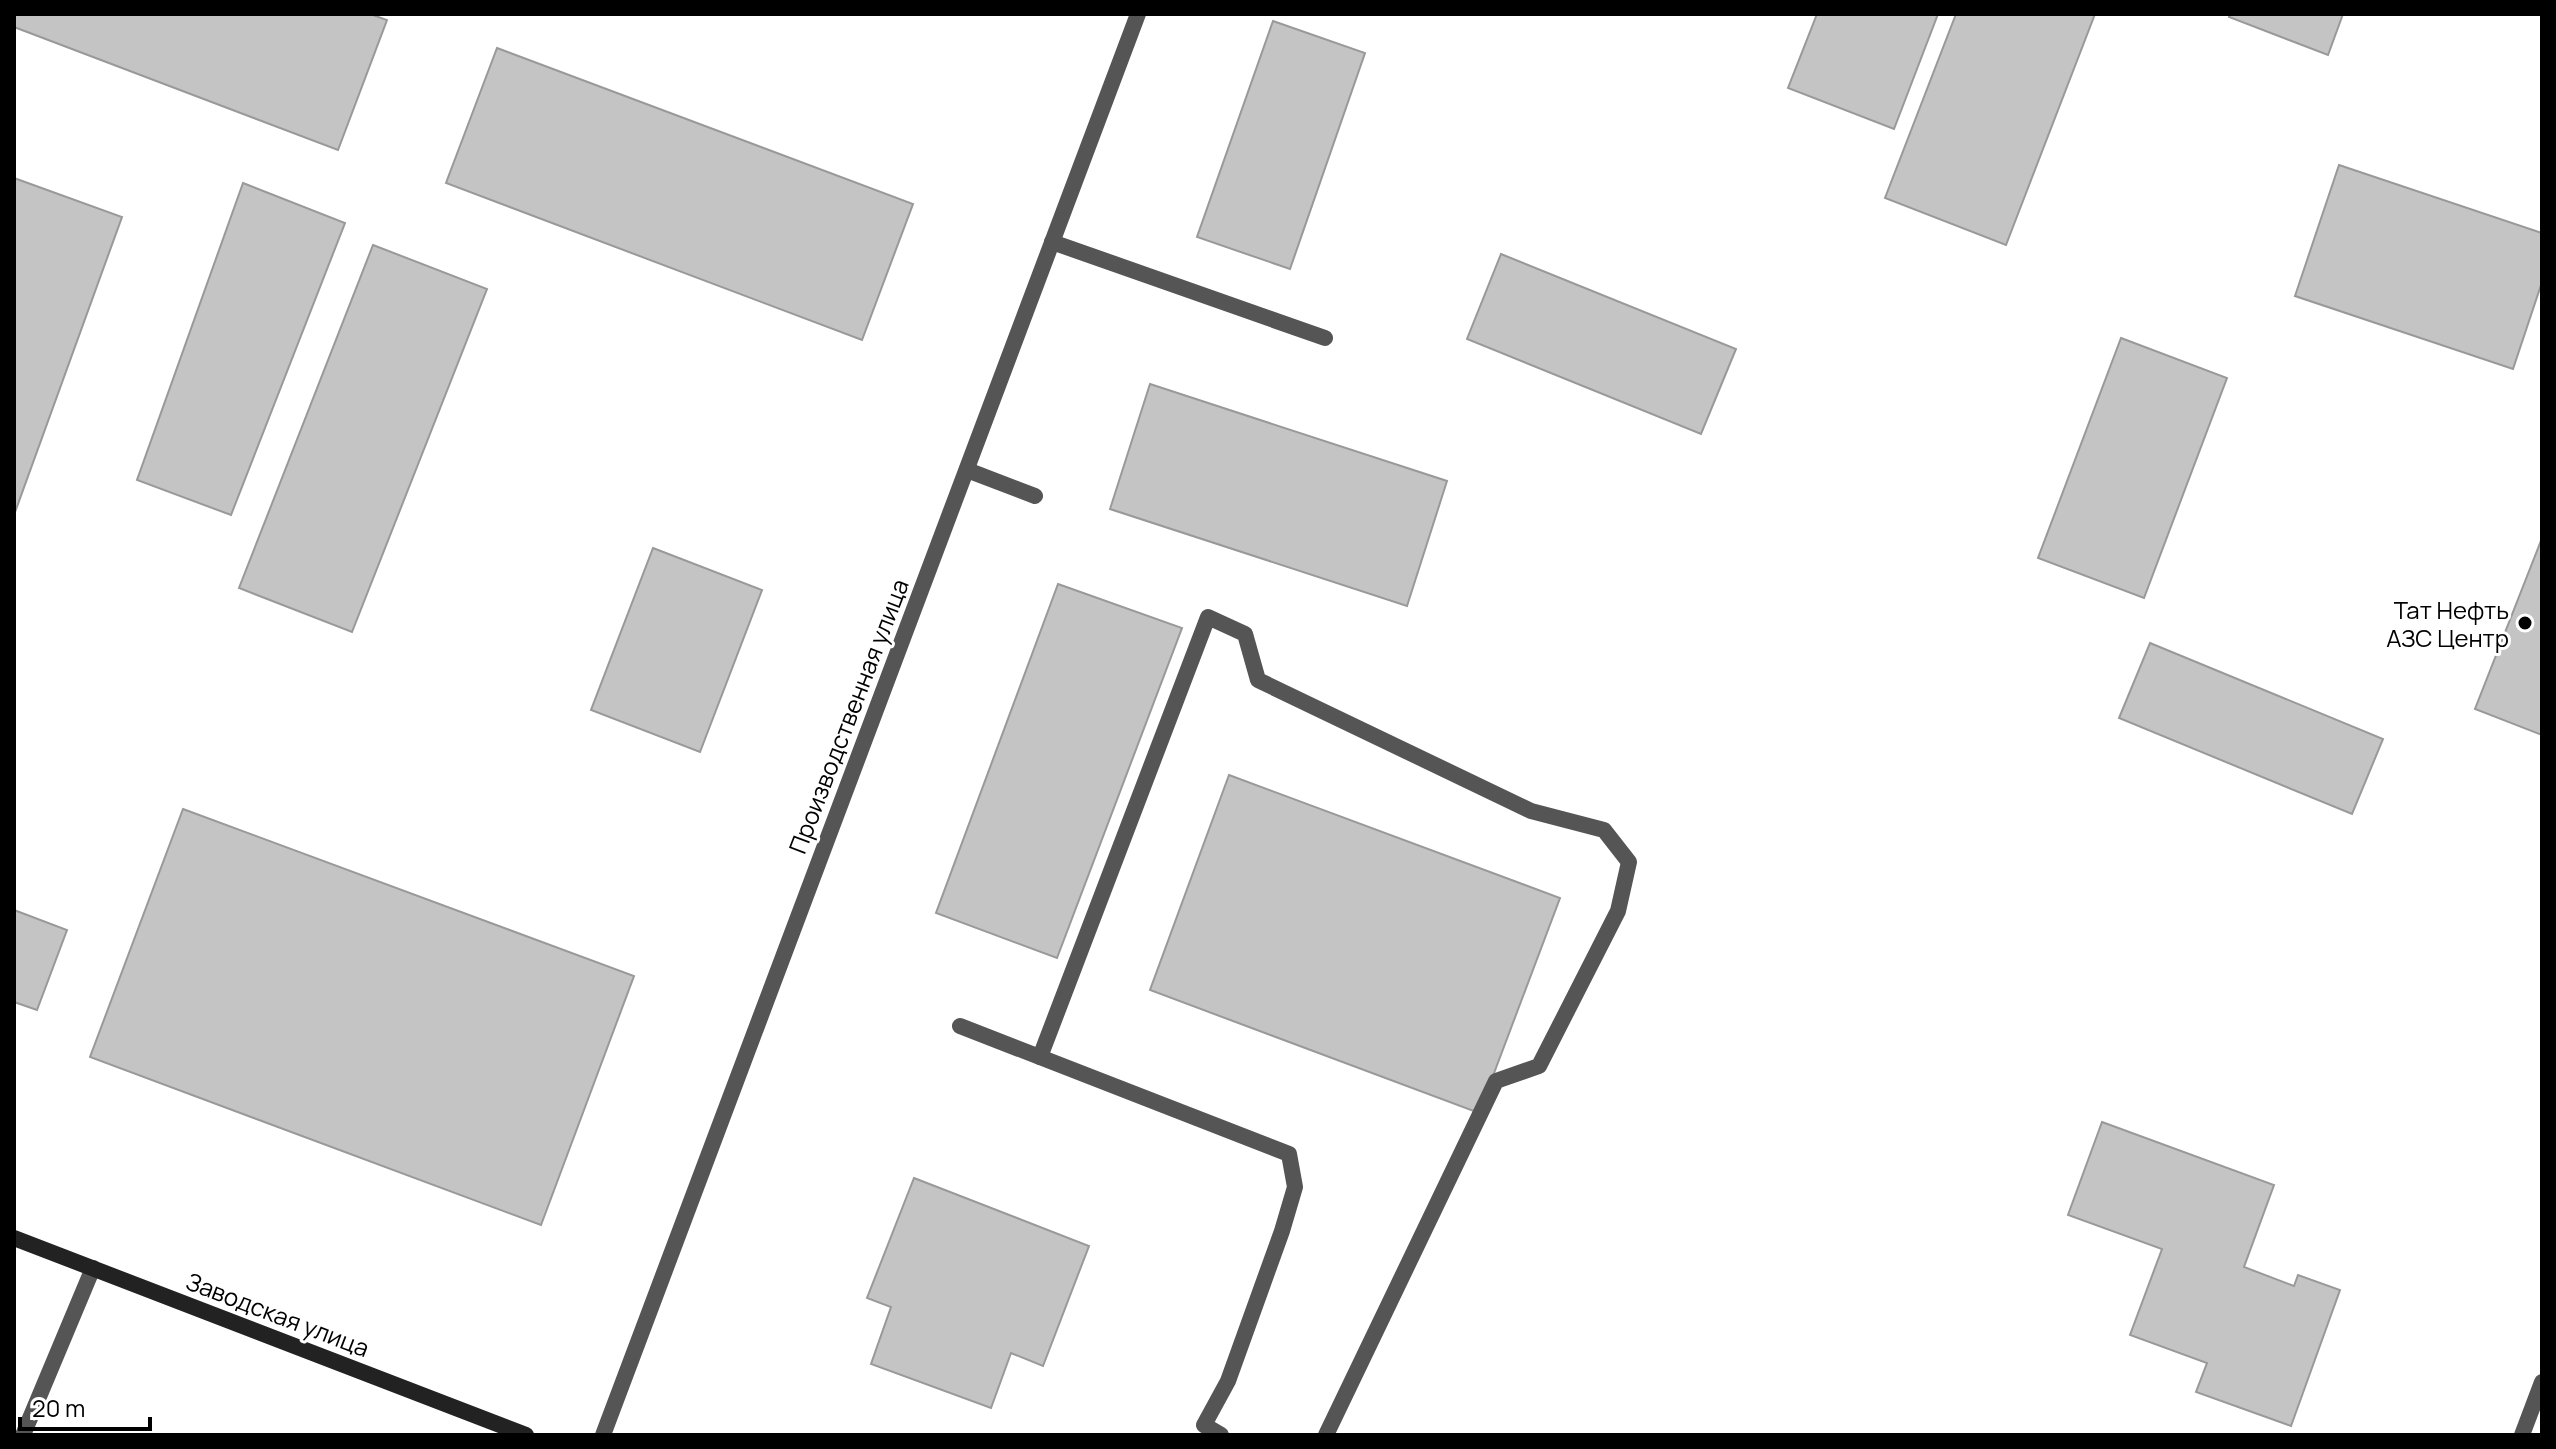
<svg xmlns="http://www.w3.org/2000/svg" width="2556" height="1449" font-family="Manrope,sans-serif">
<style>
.building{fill:#c4c4c4;stroke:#999;stroke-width:2}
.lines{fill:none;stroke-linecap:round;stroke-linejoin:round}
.lane{stroke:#555;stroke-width:16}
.street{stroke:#555;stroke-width:16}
.secondary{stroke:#222;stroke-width:16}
.poi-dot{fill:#000;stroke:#fff;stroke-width:3}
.labels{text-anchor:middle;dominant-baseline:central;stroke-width:6;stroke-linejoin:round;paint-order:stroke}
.poi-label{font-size:24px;fill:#000;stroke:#fff;text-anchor:end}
.street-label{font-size:24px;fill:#000;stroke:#fff}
</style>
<rect width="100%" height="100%" fill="#fff"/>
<!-- building -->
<g class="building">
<path d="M14 14H370L387 20 338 150 14 27Z"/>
<path d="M1817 14H1938L1894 129 1788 88Z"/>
<path d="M1956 14H2095L2006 245 1885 198Z"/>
<path d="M2230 14H2343L2328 55 2229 17Z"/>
<path d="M1273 21 1365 53 1290 269 1197 237Z"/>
<path d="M497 48 913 204 862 340 446 183Z"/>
<path d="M2339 165 2542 233V282L2513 369 2295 296Z"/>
<path d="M14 178 122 217 14 515Z"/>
<path d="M243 183 345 223 231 515 137 480Z"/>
<path d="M373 245 487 289 352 632 239 588Z"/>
<path d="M1501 254 1736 349 1701 434 1467 339Z"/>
<path d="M2121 338 2227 378 2144 598 2038 558Z"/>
<path d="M1150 384 1447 481 1407 606 1110 509Z"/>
<path d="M2542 538V735L2475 709Z"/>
<path d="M653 548 762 590 700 752 591 710Z"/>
<path d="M1058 584 1182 628 1057 958 936 913Z"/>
<path d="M2150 643 2383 739 2352 814 2119 718Z"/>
<path d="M1229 775 1560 898 1479 1113 1150 990Z"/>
<path d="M183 809 634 976 541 1225 90 1057Z"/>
<path d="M14 910 67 930 37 1010 14 1002Z"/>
<path d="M2102 1122 2274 1185 2244 1267 2294 1286 2298 1275 2340 1290 2291 1426 2196 1392 2207 1363 2130 1335 2162 1249 2068 1215Z"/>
<path d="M914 1178 1089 1246 1043 1366 1011 1353 991 1408 871 1364 891 1307 867 1298Z"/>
</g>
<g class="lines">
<!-- lane -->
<g class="lane">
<path d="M1052 242 1325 338"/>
<path d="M967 470 1035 496"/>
<path d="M960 1026 1289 1154 1295 1187 1282 1231 1228 1381 1204 1425 1221 1435"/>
<path d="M1040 1057 1208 617 1245 634 1258 680 1531 811 1604 830 1629 862 1618 911 1539 1066 1496 1081 1326 1435"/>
<path d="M23 1435 93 1268"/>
</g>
<!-- street -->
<g class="street">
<path d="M603 1435 1138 14"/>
<path d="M2522 1435 2542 1382"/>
</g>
<!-- secondary -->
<path class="secondary" d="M14 1238 526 1435"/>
</g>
<!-- markers -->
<circle class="poi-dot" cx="2525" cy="623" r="8"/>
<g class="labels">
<!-- poi labels -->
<g class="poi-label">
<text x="2509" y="609">Тат Нефть<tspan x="2509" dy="28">АЗС Центр</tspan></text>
</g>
<!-- street labels -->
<g class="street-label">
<text transform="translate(848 716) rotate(-69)">Производственная улица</text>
<text transform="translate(278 1314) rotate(21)">Заводская улица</text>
</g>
</g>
<!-- border -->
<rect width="2556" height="1449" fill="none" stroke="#000000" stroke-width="32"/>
<!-- scale -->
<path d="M20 1417v12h130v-12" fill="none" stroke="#000000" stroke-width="4"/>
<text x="32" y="1417" font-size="24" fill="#000000" stroke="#ffffff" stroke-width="6" paint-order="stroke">20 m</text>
</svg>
